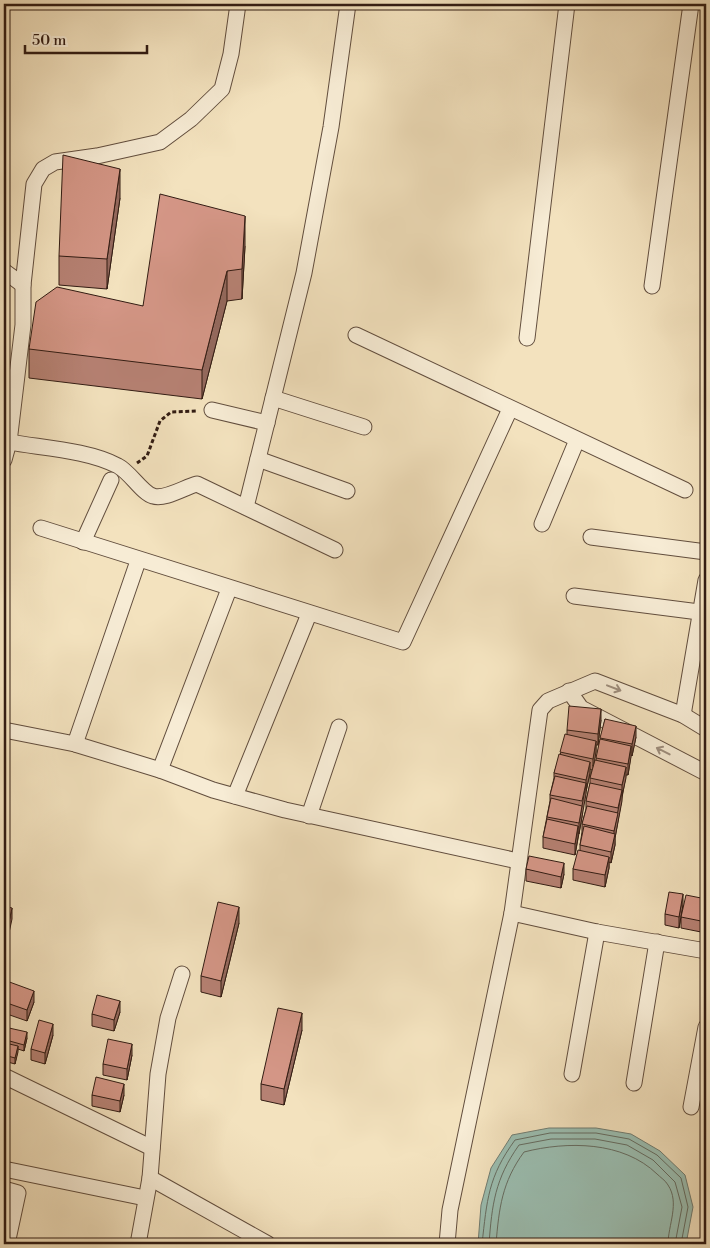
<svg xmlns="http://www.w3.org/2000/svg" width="710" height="1248" font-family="'Libre Bodoni',serif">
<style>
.water{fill:#9bbeb1;stroke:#717d72}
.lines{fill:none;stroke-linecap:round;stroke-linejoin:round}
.shore{stroke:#666d62;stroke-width:1}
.minor-casing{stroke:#624e3e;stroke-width:17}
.path{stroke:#321c13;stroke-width:3;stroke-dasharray:4 2.5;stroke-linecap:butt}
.minor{stroke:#f7ecd5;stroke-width:15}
.wall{fill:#b68173;stroke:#321c13}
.shaded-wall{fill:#94695e;stroke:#321c13}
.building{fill:#d49686;stroke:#321c13}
.oneway{stroke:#9e8e7e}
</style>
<rect width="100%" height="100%" fill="#f3e2be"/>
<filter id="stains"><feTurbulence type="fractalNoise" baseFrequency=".004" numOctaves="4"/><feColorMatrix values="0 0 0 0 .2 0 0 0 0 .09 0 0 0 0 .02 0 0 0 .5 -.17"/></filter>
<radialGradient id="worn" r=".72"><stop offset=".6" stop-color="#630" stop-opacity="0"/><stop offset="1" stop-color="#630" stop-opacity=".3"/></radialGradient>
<!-- water -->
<path class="water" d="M549 1128H596L631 1134 660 1151 685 1175 693 1207 686 1244H478L481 1205 491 1168 512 1135Z"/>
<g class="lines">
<!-- shore -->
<g class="shore">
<path d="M482 1244C487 1200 488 1177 515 1140L550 1133H596L629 1139 657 1155 681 1178 688 1207 681 1244"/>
<path d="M489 1244C492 1204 495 1179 519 1145L551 1139H595L627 1145 653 1160 675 1182 682 1207 675 1244"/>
<path d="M496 1244C499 1208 502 1182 524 1152 567 1141 623 1141 657 1174 660 1177 666 1181 668 1185 680 1203 668 1225 668 1244"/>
</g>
<!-- minor casing -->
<g class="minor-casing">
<g id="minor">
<path d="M4 271 23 285"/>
<path d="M652 286 691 4"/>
<path d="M356 335 685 490"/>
<path d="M527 338 567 4"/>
<path d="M273 398 364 427"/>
<path d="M212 410 267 423"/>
<path d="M9 442C42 448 88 450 118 466 130 472 142 493 153 496 165 500 185 487 197 484L335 550"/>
<path d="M258 459 347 491"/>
<path d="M4 460 9 442 23 325V285L34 184 43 169 55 162 97 156 160 142 191 119 222 89 231 54 238 4"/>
<path d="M246 507 304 273 331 127 348 4"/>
<path d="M542 524 577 440"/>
<path d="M41 528 403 642 510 409"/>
<path d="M591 537 706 552"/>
<path d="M83 542 111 480"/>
<path d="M574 596 699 612"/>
<path d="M569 691 581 708 706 773"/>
<path d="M683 715 706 580"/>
<path d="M4 730 75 744 160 770 213 790 285 810 518 861"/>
<path d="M75 744 138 561"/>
<path d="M160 770 229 589"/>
<path d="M235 796 309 614"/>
<path d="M309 816 339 727"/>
<path d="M512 913 540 710 548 701 595 681 683 715 706 729"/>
<path d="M572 1074 597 932"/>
<path d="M4 1076 152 1148"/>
<path d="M634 1083 657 942"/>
<path d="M691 1107 706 1027"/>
<path d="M4 1169 145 1198"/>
<path d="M150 1178 268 1244"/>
<path d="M4 1189 18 1193 7 1244"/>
<path d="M138 1244 150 1178 158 1074 168 1018 182 974"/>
<path d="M447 1244 450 1210 512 913 597 932 706 951"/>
</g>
</g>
<!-- path -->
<path class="path" d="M137 463 147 456 160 421 171 412 198 411"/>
<!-- minor -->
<use href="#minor" class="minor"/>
</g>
<!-- wall -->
<g class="wall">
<path d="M120 198 107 289 59 285V256Z"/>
<path d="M245 246 242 299 227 301 202 399 29 378V349L143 306Z"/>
<path d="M605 719 636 737 632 756 631 755 628 775H626L615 838V845L611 863 609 862V868L605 887 573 880V869L580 851V845L582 832V824L586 809V801L590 784V778L592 770 590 769V773L582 811V817L575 855 543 848V837L550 801V795L554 778V773L567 734V730L601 720 598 745H596V752L593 766 596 760Z"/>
<path d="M526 869 564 874 561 888 526 881Z"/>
<path d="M706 899V933L681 928V917Z"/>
<path d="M683 905 679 928 665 925V914Z"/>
<path d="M239 923 221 997 201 992V976Z"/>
<path d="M4 980 34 1002 27 1021 4 1013Z"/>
<path d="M120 1012 114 1031 92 1026V1014Z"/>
<path d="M302 1030 284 1105 261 1100V1084Z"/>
<path d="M53 1035 45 1064 31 1060V1049Z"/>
<path d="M27 1038 24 1051 18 1049 15 1064 4 1061V1049L6 1040Z"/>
<path d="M132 1055 127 1080 103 1075V1064Z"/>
<path d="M92 1095H124L120 1112 92 1106Z"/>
</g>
<!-- shaded-wall -->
<g class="shaded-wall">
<path d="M120 169V198L107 289V259Z"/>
<path d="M245 216V246L242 299V269Z"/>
<path d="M227 271V301L202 399V370Z"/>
<path d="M601 709V720L598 745V734Z"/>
<path d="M636 726V737L632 756V744Z"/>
<path d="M596 741V752L593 770V759Z"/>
<path d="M631 746V757L628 775V764Z"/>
<path d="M590 762V773L586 791V780Z"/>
<path d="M626 767V778L622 796V785Z"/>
<path d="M586 783V794L579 834V823Z"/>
<path d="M622 790V801L615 838V845L611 863V852L614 838V831Z"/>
<path d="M578 826V837L575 855V844Z"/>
<path d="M609 857V868L605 887V875Z"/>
<path d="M564 863V874L561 888V877Z"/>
<path d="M683 894V905L679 928V917Z"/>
<path d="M239 907V923L221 997V981Z"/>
<path d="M12 908V919L4 956V945Z"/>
<path d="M34 991V1002L27 1021V1010Z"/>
<path d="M120 1001V1012L114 1031V1020Z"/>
<path d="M302 1013V1030L284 1105V1089Z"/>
<path d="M53 1024V1035L45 1064V1053Z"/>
<path d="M27 1032V1038L24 1051V1045Z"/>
<path d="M132 1044V1055L127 1080V1069Z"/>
<path d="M18 1046V1052L15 1064V1058Z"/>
<path d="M124 1084V1095L120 1112V1101Z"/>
<path d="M8 1178V1199L4 1220V1199Z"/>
</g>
<!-- building -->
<g class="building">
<path d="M63 155 120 169 107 259 59 256Z"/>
<path d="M160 194 245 216 242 269 227 271 202 370 29 349 36 302 57 287 143 306Z"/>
<path d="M569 706 601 709 598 734 567 730Z"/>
<path d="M605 719 636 726 632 744 600 738Z"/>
<path d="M565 734 596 741 593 759 560 752Z"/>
<path d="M600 739 631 746 628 764 596 758Z"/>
<path d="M559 754 590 762 586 780 554 773Z"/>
<path d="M595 760 626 767 622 785 590 778Z"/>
<path d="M555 776 586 783 582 801 550 795Z"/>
<path d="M590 783 622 790 618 808 586 801Z"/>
<path d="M551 798 582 806 579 823 547 817Z"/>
<path d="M587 806 618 813 614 831 582 824Z"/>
<path d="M547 819 578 826 575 844 543 837Z"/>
<path d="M584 826 615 834 611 852 580 845Z"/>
<path d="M578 850 609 857 605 875 573 869Z"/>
<path d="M529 856 564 863 561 877 526 869Z"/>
<path d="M669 892 683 894 679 917 665 914Z"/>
<path d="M686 895 706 899V922L681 917Z"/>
<path d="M218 902 239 907 221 981 201 976Z"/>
<path d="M4 906 12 908 4 945Z"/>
<path d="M4 980 34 991 27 1010 4 1002Z"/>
<path d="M97 995 120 1001 114 1020 92 1014Z"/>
<path d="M278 1008 302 1013 284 1089 261 1084Z"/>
<path d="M39 1020 53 1024 45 1053 31 1049Z"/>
<path d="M9 1028 27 1032 24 1045 6 1040Z"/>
<path d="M108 1039 132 1044 127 1069 103 1064Z"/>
<path d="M5 1043 18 1046 15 1058 4 1055V1049Z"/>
<path d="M96 1077 124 1084 120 1101 92 1095Z"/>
<path d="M4 1177 8 1178 4 1199Z"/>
</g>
<!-- one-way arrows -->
<defs><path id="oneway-shaft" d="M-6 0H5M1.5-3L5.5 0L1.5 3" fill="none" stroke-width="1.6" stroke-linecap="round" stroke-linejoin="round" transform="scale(1.25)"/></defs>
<g class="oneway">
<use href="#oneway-shaft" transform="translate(614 688) rotate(21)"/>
<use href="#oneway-shaft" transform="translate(663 751) rotate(-153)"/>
</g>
<!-- margin -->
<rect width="710" height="1248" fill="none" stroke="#f3e2be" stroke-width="20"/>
<rect x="5" y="5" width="700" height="1238" fill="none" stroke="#321c13" stroke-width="2.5"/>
<rect x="10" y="10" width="690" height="1228" fill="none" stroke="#321c13"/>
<!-- scale -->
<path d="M25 45v8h122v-8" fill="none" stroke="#321c13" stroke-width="2.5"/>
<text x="32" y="45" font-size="15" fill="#321c13" stroke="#f7ecd5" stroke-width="4" paint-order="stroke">50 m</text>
<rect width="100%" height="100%" filter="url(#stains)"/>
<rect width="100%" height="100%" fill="url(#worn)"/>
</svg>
